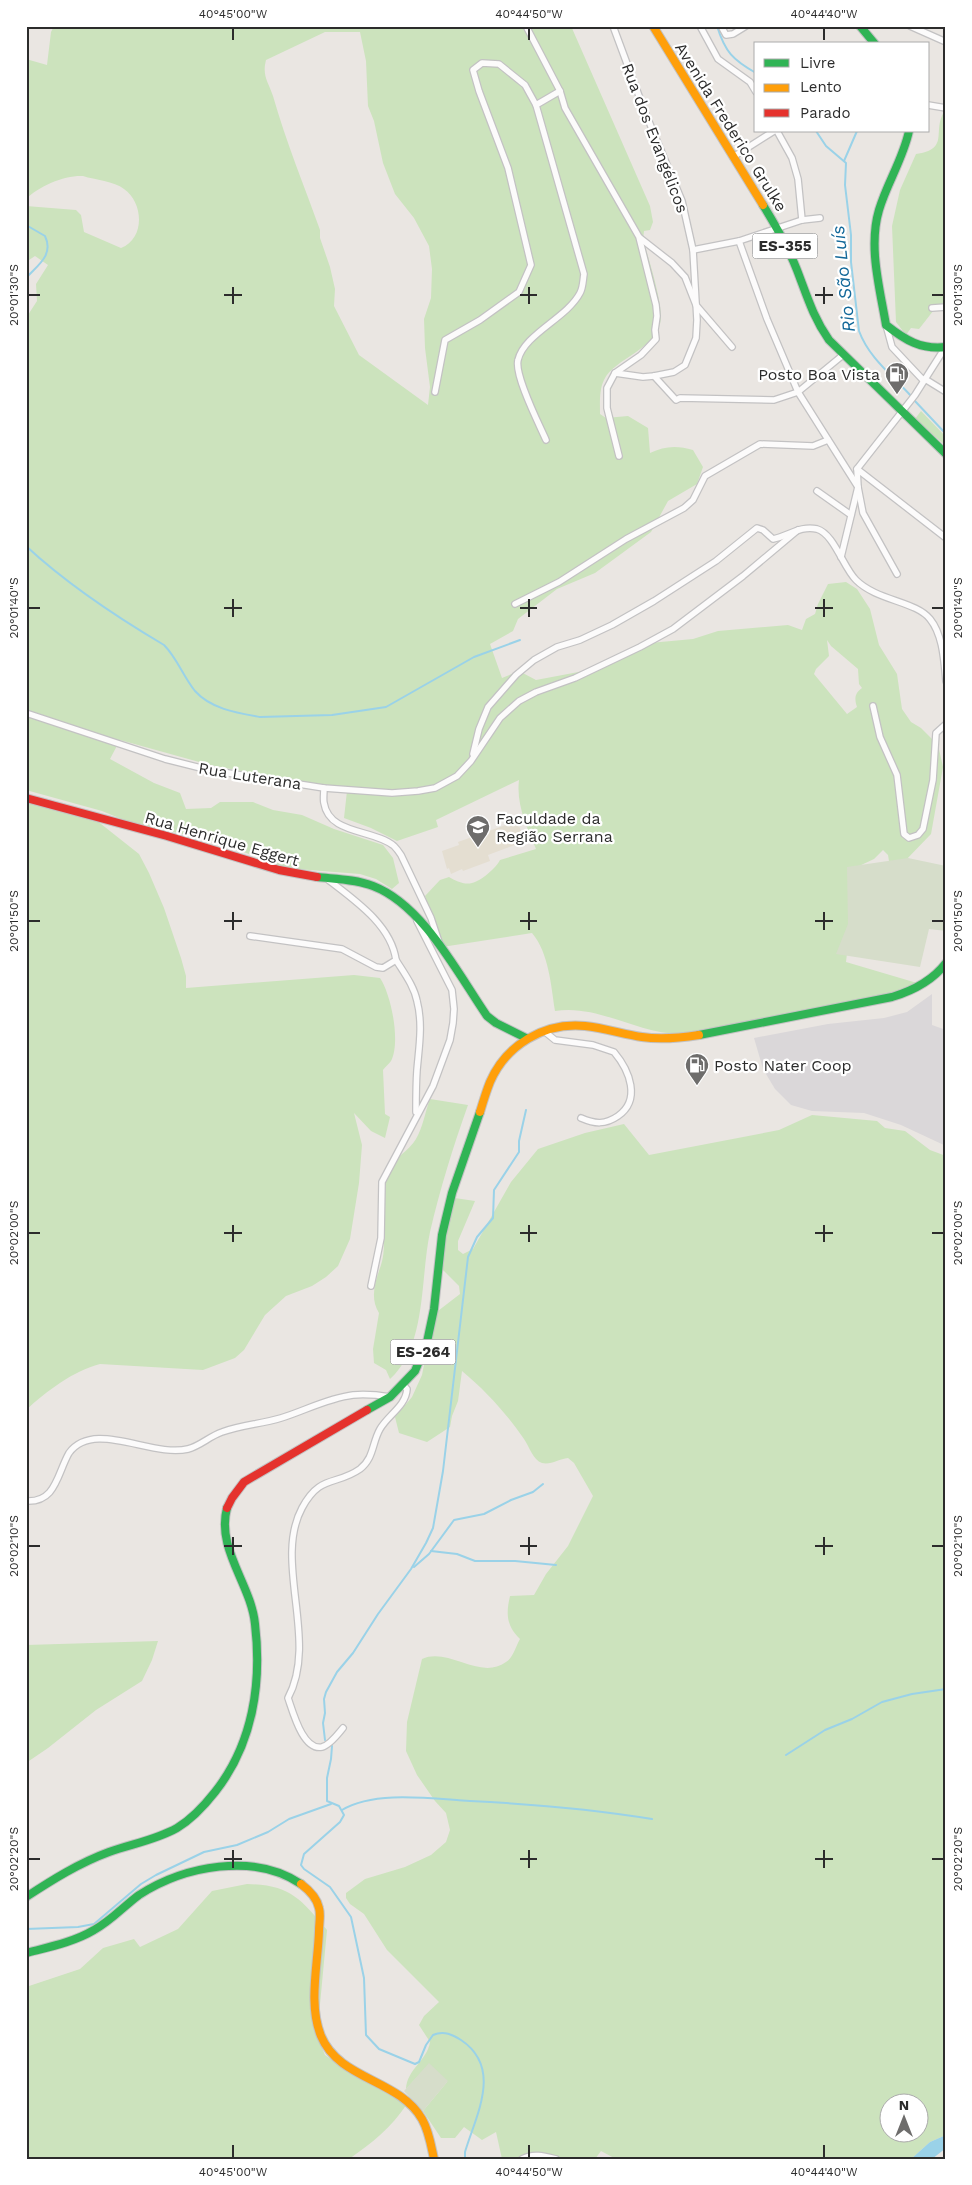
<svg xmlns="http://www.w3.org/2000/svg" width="972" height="2185" font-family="'Work Sans',sans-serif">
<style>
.industrial{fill:#dad7d9}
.education{fill:#e4ded1}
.green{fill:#cce3bd;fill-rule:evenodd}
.cemetery{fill:#d6ddca}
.water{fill:#9ad2e8}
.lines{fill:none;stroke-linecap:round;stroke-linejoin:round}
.stream{stroke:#9ad2e8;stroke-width:2}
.street-casing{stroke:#c3c2c3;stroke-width:8}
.fast-casing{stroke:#c3c2c3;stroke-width:10}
.slow-casing{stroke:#c3c2c3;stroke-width:10}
.jam-casing{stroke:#c3c2c3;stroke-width:10}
.street{stroke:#fcfbfb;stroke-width:5.5}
.fast{stroke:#30b455;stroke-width:8}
.slow{stroke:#ff9f0a;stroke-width:8}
.jam{stroke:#e5322d;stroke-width:8}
.ticks{fill:none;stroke:#2c2c2c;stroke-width:2}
.labels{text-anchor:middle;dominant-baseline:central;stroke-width:4.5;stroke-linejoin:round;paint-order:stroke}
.shield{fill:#fff;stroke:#6b6b6b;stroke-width:1}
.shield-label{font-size:15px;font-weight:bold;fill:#2c2c2c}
.street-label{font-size:16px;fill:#2c2c2c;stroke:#fff}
.poi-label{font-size:16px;fill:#2c2c2c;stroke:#fff;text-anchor:start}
.water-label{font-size:18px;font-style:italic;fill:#136899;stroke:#fff}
.neatline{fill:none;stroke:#2c2c2c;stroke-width:2}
.ticks-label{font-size:12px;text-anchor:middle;fill:#2c2c2c}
</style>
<rect width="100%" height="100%" fill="#eae6e2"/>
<!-- industrial -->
<path class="industrial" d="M932 994V1025L946 1030V1146L901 1125 864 1113 812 1111 791 1105 775 1089 763 1069 754 1038 828 1024 884 1018 907 1012Z"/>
<!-- education -->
<path class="education" d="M517 821 525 841 488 855 490 861 463 871 462 869 451 874 449 868 447 869 442 851 459 845 458 842Z"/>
<!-- green -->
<g class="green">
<path d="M54 26H571L650 206 653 222 650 230 644 231 643 239C649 261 661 297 661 318 659 349 614 358 604 380 599 390 600 403 600 414L606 418 628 416 648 428 650 453C664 446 677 445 693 450L703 467 697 484 668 501 651 532 595 573 557 589 518 619 513 631 490 644 502 678 519 671 536 680 589 670 639 644 693 639 718 631 788 625 802 630 806 619 815 614 818 604 828 584 846 582 857 589 870 609 879 645 897 674 902 709 911 722 921 728 938 745 943 767 931 834 904 862 894 864 889 861 888 855 883 850 874 859 857 867 846 962 917 983 894 992 683 1034C639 1035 599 1004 555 1011 551 986 549 953 532 933L442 947 425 896 440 880 449 877C456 881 464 885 472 883 481 881 496 868 500 860L536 849C527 827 516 805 519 780L436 820 438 827 397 841 371 828 344 818 347 791 210 765 120 740 110 759 154 783 180 793 186 809 211 808 220 802H253L273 810 302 815 334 829 383 845 393 858 399 883 392 889 376 879 360 874 285 868 218 842 129 822 102 811 26 790V318L37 301 36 284 48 265 35 256 26 262V206L76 210 81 215 84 232 121 248C145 239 144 203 124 189 114 181 95 180 83 176 65 175 39 186 26 199V59L47 65 51 32ZM325 32H360L366 61 368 106 374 121 383 163 395 194 414 218 429 246 432 269 431 298 424 319 425 348 430 387 428 405 359 355 334 306 335 289 330 267 320 238V230C304 185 286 142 273 96 268 81 262 76 266 60ZM827 640 831 646 858 669 859 684 862 688C855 693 854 698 857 707L847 714 814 674 816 669 829 656Z"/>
<path d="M946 109V305L944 303 937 306 919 329 911 328 906 335 896 322 892 226 900 190 916 154C952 149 930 130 946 109Z"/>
<path d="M921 411 946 437V446L915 419Z"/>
<path d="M26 801 96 820 139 854 149 873 164 908 181 958 186 976V988L354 975 380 978C391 994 401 1042 391 1061 389 1064 385 1067 383 1070L385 1114 390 1117 385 1138 371 1131 354 1113 362 1145 359 1183 350 1239 338 1266 326 1277 312 1286 286 1296 265 1315 244 1350 235 1358 203 1370 100 1364C73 1371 47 1391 26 1410Z"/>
<path d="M430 1099 468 1105C453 1147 440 1189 430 1232 420 1278 427 1346 390 1379L386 1370 374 1363 373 1349 379 1313C369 1297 376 1280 381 1265 391 1234 371 1199 387 1170 394 1158 409 1151 416 1139 423 1127 425 1112 430 1099Z"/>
<path d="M812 1115 877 1121 885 1128 905 1131 930 1150 946 1156V2135L930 2142 911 2159H616L601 2151 595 2159H502L496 2132 482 2140 464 2127 455 2138H441L423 2111 447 2082 429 2064 406 2089C407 2069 427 2061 430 2042L419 2025 424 2016 439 2002 387 1950 364 1914 350 1904 346 1898V1893L365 1879 405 1867 431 1855 446 1842 450 1830 446 1813 435 1801 417 1775 406 1751 407 1722 422 1659C449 1647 480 1681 506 1662 513 1658 516 1646 520 1639 506 1626 506 1613 510 1596L534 1595 546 1574 568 1546 593 1496 574 1463 568 1458C559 1459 551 1465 542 1463 533 1460 529 1446 524 1439 506 1413 486 1391 462 1371L458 1401 452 1416 450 1427 427 1442 399 1433 395 1417 412 1397 422 1375 434 1314 460 1294 459 1286 435 1262 438 1236 448 1197 475 1201 458 1241V1250L463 1254 473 1249 511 1182 538 1149 585 1133 624 1124 649 1155 779 1130ZM890 2102H920V2132H890Z"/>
<path d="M158 1641 152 1660 142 1681 96 1710 48 1748 26 1763V1645Z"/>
<path d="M247 1884C290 1885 300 1898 327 1930L317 2036 325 2055 355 2076 407 2104C391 2128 372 2143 349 2159H26V1987L80 1969 103 1948 134 1939 140 1947 178 1929 212 1891Z"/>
</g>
<!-- cemetery -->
<g class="cemetery">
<path d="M908 858 946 866V931L929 929 920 967 836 954 848 924 847 867Z"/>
<path d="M429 2063 448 2081 423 2111 404 2091Z"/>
</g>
<!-- water -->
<path class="water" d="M946 2135V2148L932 2159H911L930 2142Z"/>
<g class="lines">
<!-- stream -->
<g class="stream">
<path d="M717 26C725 52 733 60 756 73"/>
<path d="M816 131 826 146 846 163 845 185 851 235V262L859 331C869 358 892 375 911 396"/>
<path d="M844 161 857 131"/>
<path d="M26 225 45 236C54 255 38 265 26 278"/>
<path d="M914 400 946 434"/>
<path d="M26 546C68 585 115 616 164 645 177 658 183 676 195 691 211 709 237 713 260 717L332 715 386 707 474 657 520 640"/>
<path d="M431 1551 457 1554 475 1561H515L556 1565"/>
<path d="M414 1567 429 1554 454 1520 484 1514 511 1500 533 1492 543 1484"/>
<path d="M325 1740 323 1723 325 1713 324 1699 326 1692 337 1672 353 1653 378 1614 411 1569 426 1543 433 1528 443 1471 468 1257 477 1237 493 1218 494 1190 519 1152V1141L526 1110"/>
<path d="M332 1746 331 1759 327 1778V1801L339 1806 344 1815 340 1822 304 1854 301 1865 304 1869 330 1887 351 1917 364 1978 366 2035 379 2049 415 2064 419 2062 426 2045 433 2035C444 2030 453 2035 461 2040 503 2068 476 2115 465 2152V2159"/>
<path d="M786 1755 825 1730 852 1719 882 1702 912 1694 946 1689"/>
<path d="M342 1810C375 1790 433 1799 470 1801 531 1804 591 1809 652 1819"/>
<path d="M26 1929 78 1927 94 1924 141 1884 156 1875 204 1852 237 1845 268 1832 289 1819 331 1804"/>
</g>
<!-- street casing -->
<g class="street-casing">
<g id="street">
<path d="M526 26 560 91 565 108 639 237 656 305 657 316 655 330 656 339 641 355 615 373 607 388V408L619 456"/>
<path d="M613 26 645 112 682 201 693 250 697 320 696 338 685 365 674 372 654 376 643 377 615 373"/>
<path d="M700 26 718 59 750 82 756 92"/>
<path d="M721 26 726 35 733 34 746 26"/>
<path d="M910 26 946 42"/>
<path d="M928 105 946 108"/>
<path d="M777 131 792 158 798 179 802 220"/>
<path d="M733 157 774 131"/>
<path d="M640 238 672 263 685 277 696 305 732 347"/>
<path d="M739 241 767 319 798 392 858 487 863 513 897 574"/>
<path d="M693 250 739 241 802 220 820 218"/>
<path d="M932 308 946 307"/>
<path d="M886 325 892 347 923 380"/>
<path d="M654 376 676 400 680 398 774 400 798 392 843 355"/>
<path d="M925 379 946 392"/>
<path d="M435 392 445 340 480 320 519 292 531 265 508 168 479 91 473 70 482 63 499 64 525 85 536 105"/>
<path d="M546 440C539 424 514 375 518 360 524 334 567 318 580 293 583 288 583 280 584 274L536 105 560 91"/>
<path d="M857 469 946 538"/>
<path d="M817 491 851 515"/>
<path d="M841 557 858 487 857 469 915 395 941 354 946 351"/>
<path d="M515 604 559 582 626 539 684 508 693 500 705 476 760 444 813 446 828 440"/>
<path d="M873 706 880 737 897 775 904 834 909 838 918 835 923 829 933 780 936 733 946 724"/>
<path d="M26 713 165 759 209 770 324 788 392 793 418 791 435 788 457 776 471 761 500 718 519 701 536 692 575 678 640 647 673 629 743 576 798 530"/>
<path d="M473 754 479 729 488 707 516 675 534 660 557 647 580 640 612 625 654 601 716 561 757 528 763 530 773 539C788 536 801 525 817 529 834 534 843 567 856 580 877 601 916 601 930 619 943 635 944 661 946 681"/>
<path d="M324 788C324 793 323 799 324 803 329 835 374 829 394 846 396 848 399 852 401 855L431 918 439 942"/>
<path d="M250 936 342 949 376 967 383 968 396 960C391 924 353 899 326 878"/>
<path d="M396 960C404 973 414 986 417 1001 423 1024 419 1047 417 1070 416 1084 416 1098 416 1112"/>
<path d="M544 1031 555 1040 593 1045 614 1052C630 1071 641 1100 618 1116 605 1125 595 1124 581 1118"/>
<path d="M371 1286 381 1238 382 1182 433 1086 450 1040 453 1023 454 1009 452 990 417 921"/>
<path d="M26 1501C56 1503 57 1474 69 1453 94 1419 152 1458 188 1449 200 1446 210 1436 222 1432 241 1425 261 1424 281 1418 304 1411 328 1398 353 1395 365 1394 378 1395 390 1397"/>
<path d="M343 1728C338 1734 330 1745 322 1747 303 1751 293 1712 288 1698 319 1640 273 1562 302 1508 320 1474 336 1486 360 1469 374 1458 372 1443 380 1429 388 1415 406 1406 407 1389L403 1385"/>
<path d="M522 2159C533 2153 544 2156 556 2159"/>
</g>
</g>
<!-- fast casing -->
<g class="fast-casing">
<g id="fast">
<path d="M860 26 875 44"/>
<path d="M909 131C903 159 887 183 879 210 868 247 880 289 886 325 905 340 921 350 946 347"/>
<path d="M763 205C776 226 788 247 797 270 807 296 813 317 829 340L946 454"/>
<path d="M317 877C335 879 355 879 373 886 423 905 458 974 487 1016L496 1023 526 1038"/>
<path d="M699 1035 892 997C912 991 933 980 946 963"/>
<path d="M367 1410 390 1397 415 1371 427 1342 434 1309 442 1235 452 1193 480 1112"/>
<path d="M26 1897C52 1880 79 1863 109 1852 131 1844 156 1840 177 1828 192 1819 204 1806 215 1792 253 1744 262 1683 255 1624 251 1584 216 1549 227 1508"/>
<path d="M26 1953C49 1947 74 1942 94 1930 111 1921 124 1906 139 1895 184 1866 254 1852 301 1884"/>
</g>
</g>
<!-- slow casing -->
<g class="slow-casing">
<g id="slow">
<path d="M653 26 763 205"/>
<path d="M480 1112C483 1102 486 1092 490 1082 506 1045 544 1022 585 1026 604 1028 623 1034 642 1037 661 1040 680 1038 699 1035"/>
<path d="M301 1884C309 1890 317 1898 319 1908 321 1915 319 1923 319 1931 318 1964 308 2004 321 2036 339 2080 399 2079 422 2119 429 2131 431 2145 434 2159"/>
</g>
</g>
<!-- jam casing -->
<g class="jam-casing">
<g id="jam">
<path d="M26 798 167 836 279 870 317 877"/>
<path d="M227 1508 232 1498 244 1482 367 1410"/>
</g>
</g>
<!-- street -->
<use href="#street" class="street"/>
<!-- fast -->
<use href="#fast" class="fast"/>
<!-- slow -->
<use href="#slow" class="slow"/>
<!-- jam -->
<use href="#jam" class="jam"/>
</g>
<!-- ticks -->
<path class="ticks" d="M233 28V40M529 28V40M824 28V40M233 287V304M529 287V304M824 287V304M28 295H40M224 295H242M520 295H537M815 295H833M932 295H944M233 599V617M529 599V617M824 599V617M28 608H40M224 608H242M520 608H537M815 608H833M932 608H944M233 912V930M529 912V930M824 912V930M28 921H40M224 921H242M520 921H537M815 921H833M932 921H944M233 1225V1242M529 1225V1242M824 1225V1242M28 1233H40M224 1233H242M520 1233H537M815 1233H833M932 1233H944M233 1537V1555M529 1537V1555M824 1537V1555M28 1546H40M224 1546H242M520 1546H537M815 1546H833M932 1546H944M233 1850V1868M529 1850V1868M824 1850V1868M28 1859H40M224 1859H242M520 1859H537M815 1859H833M932 1859H944M233 2145V2158M529 2145V2158M824 2145V2158"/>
<!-- icons -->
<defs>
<g id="fuel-pin" transform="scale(1.25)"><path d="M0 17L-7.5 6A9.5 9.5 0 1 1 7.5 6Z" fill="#6e6d6c" stroke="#fff"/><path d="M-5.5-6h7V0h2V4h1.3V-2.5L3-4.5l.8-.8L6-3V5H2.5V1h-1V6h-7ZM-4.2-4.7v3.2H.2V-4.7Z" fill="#fff"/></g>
<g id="university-pin" transform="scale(1.25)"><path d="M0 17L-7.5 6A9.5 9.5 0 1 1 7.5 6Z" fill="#6e6d6c" stroke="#fff"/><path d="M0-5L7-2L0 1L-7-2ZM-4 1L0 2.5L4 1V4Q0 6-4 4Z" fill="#fff"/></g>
</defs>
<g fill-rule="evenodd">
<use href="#fuel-pin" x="897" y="374"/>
<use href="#university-pin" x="478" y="827"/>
<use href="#fuel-pin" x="697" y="1065"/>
</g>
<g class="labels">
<!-- shield labels -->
<g class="shield">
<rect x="752.5" y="233.5" width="65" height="25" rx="4"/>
<rect x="390.5" y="1339.5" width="65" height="25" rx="4"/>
</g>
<g class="shield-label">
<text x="785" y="246">ES-355</text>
<text x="423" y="1352">ES-264</text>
</g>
<!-- street labels -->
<g class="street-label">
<text transform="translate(731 127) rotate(58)">Avenida Frederico Grulke</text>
<text transform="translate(655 138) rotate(69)">Rua dos Evangélicos</text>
<text transform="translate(250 776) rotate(9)">Rua Luterana</text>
<text transform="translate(222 839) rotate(16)">Rua Henrique Eggert</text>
</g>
<!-- poi labels -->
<g class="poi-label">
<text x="880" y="374" text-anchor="end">Posto Boa Vista</text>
<text x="496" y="818">Faculdade da<tspan x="496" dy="18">Região Serrana</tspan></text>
<text x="714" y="1065">Posto Nater Coop</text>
</g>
<!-- water labels -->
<g class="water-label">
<text transform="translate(843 279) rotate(-96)">Rio São Luís</text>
</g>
</g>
<!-- border -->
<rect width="972" height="2185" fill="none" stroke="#ffffff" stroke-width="55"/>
<!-- legend -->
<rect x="754" y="42" width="175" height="90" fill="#ffffff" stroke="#ababab"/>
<rect x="764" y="59" width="25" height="8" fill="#30b455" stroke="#ababab"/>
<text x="800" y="68" font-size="15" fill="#2c2c2c">Livre</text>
<rect x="764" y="84" width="25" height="8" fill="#ff9f0a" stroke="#ababab"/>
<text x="800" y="92" font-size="15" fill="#2c2c2c">Lento</text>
<rect x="764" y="109" width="25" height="8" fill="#e5322d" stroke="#ababab"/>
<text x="800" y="118" font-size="15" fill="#2c2c2c">Parado</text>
<!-- north arrow -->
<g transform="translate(904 2118)"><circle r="24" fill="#ffffff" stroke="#ababab"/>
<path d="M0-4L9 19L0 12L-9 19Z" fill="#6e6d6c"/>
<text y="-8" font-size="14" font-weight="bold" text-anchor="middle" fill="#2c2c2c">N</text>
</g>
<rect x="28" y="28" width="916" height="2130" class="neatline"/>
<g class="ticks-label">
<text x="233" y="18">40°45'00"W</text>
<text x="529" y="18">40°44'50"W</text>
<text x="824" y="18">40°44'40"W</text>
<text transform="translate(14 295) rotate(-90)" y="4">20°01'30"S</text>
<text transform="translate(958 295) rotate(-90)" y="4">20°01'30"S</text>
<text transform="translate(14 608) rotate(-90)" y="4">20°01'40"S</text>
<text transform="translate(958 608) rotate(-90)" y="4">20°01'40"S</text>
<text transform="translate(14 921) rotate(-90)" y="4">20°01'50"S</text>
<text transform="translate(958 921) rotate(-90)" y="4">20°01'50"S</text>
<text transform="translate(14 1233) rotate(-90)" y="4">20°02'00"S</text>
<text transform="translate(958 1233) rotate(-90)" y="4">20°02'00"S</text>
<text transform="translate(14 1546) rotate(-90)" y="4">20°02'10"S</text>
<text transform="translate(958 1546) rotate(-90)" y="4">20°02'10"S</text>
<text transform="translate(14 1859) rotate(-90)" y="4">20°02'20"S</text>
<text transform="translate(958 1859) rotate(-90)" y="4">20°02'20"S</text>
<text x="233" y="2176">40°45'00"W</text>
<text x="529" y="2176">40°44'50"W</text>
<text x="824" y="2176">40°44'40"W</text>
</g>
</svg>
